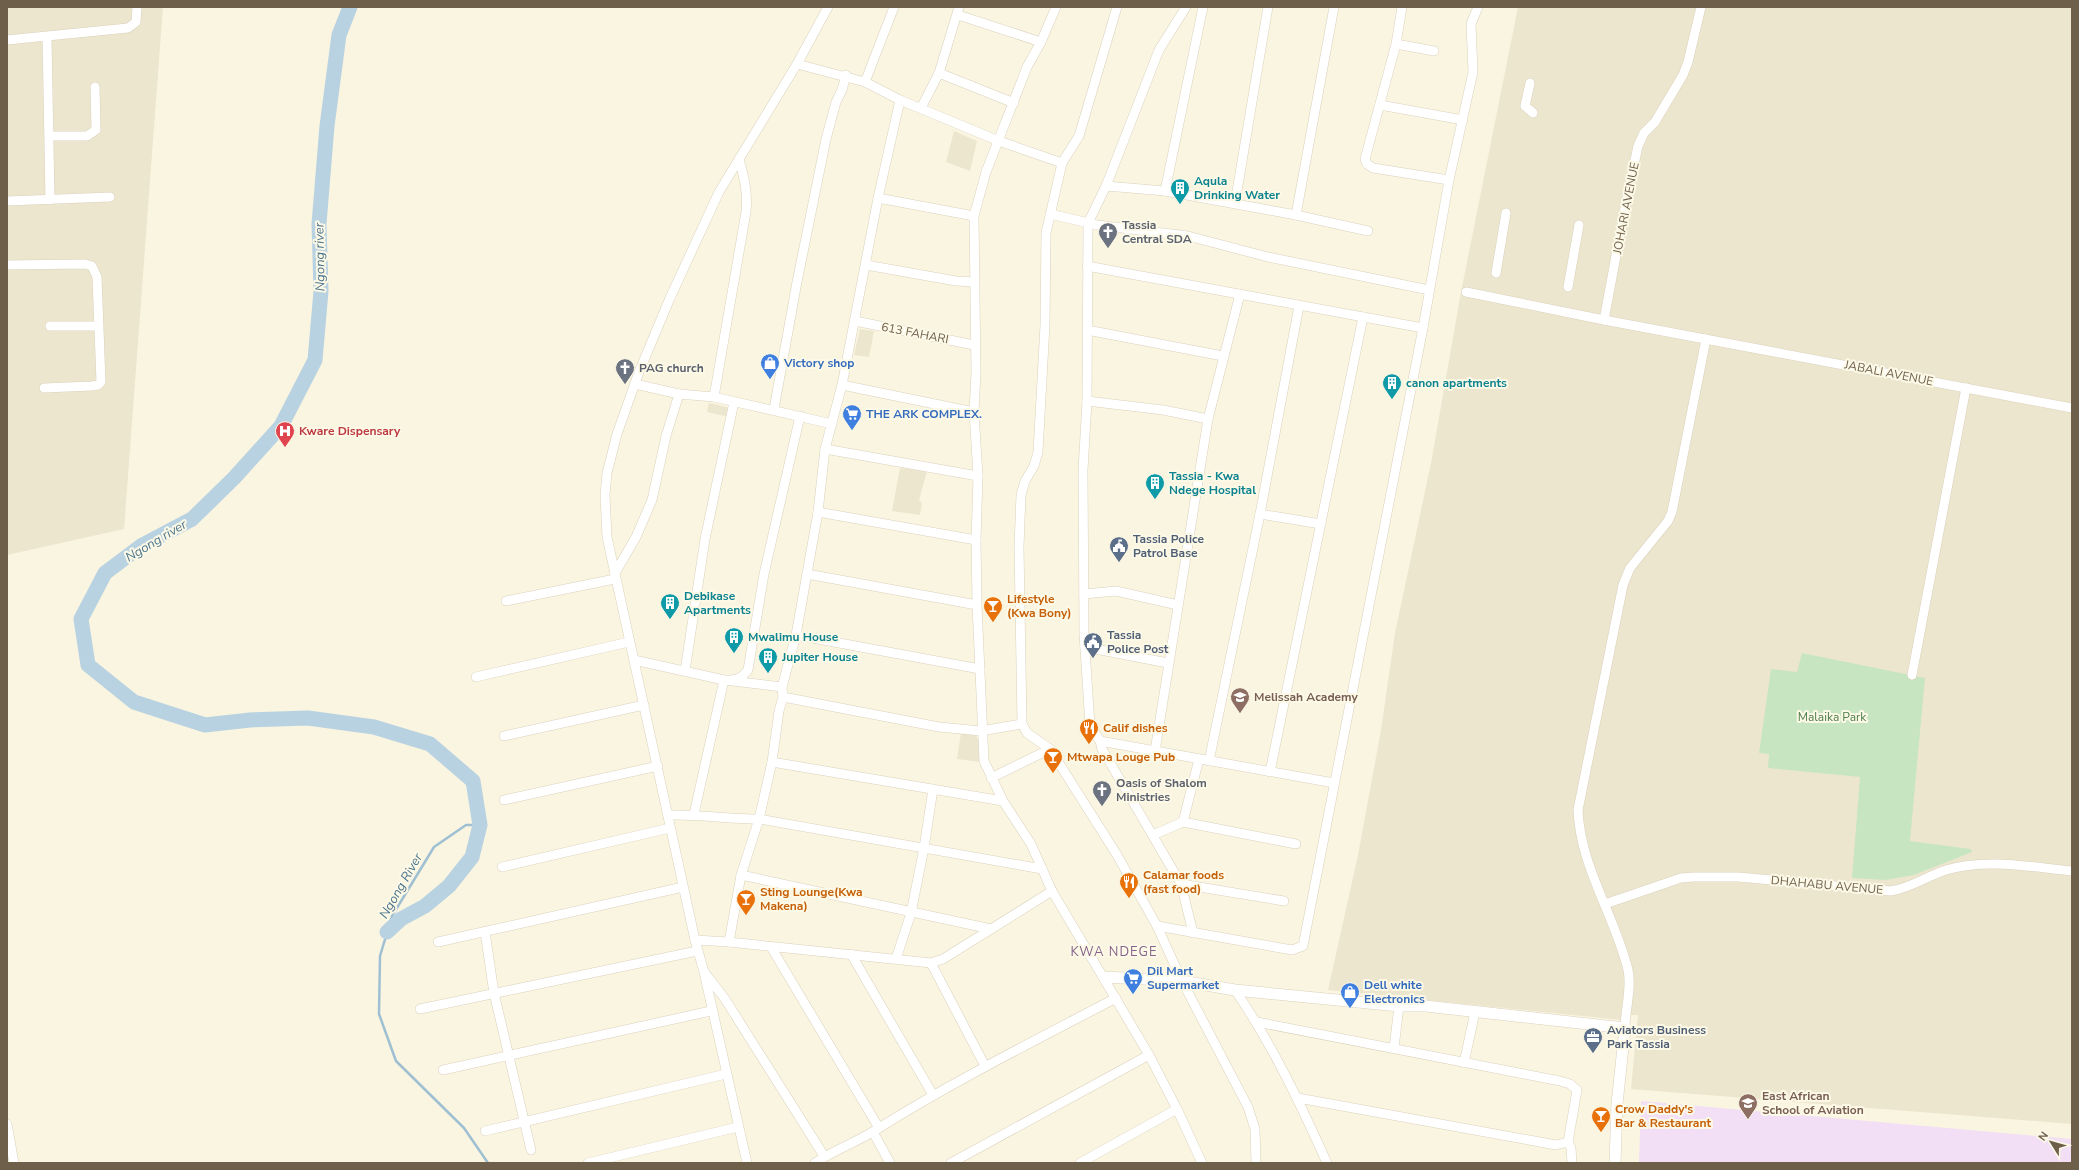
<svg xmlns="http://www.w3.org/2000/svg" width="2079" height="1170" font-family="'Nunito Sans',sans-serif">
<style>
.residential{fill:#ede6ce}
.education{fill:#f2def5}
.green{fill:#c8e5c2}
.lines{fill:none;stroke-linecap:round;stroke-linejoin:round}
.stream{stroke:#9fbfd2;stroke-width:2.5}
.river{stroke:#b8d2e1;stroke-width:15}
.minor-casing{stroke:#dad1bc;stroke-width:10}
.tertiary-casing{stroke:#dad1bc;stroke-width:12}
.minor{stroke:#fff;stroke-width:9}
.tertiary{stroke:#fff;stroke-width:11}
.labels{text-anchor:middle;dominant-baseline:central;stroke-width:4;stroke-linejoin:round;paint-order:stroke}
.culture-label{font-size:12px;font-weight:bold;fill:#0d838f;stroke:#fdf9e7;text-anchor:start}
.street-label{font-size:12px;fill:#6e5f4b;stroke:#fdf9e7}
.worship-label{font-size:12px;font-weight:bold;fill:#5b616d;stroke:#fdf9e7;text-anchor:start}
.shop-label{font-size:12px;font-weight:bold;fill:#366cbe;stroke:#fdf9e7;text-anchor:start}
.health-label{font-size:12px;font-weight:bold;fill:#be3a42;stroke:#fdf9e7;text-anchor:start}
.service-label{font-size:12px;font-weight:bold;fill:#4e5e75;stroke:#fdf9e7;text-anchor:start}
.food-label{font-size:12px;font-weight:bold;fill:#c56008;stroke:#fdf9e7;text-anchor:start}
.education-label{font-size:12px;font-weight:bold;fill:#785e54;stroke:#fdf9e7;text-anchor:start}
.park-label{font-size:12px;fill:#4e7e4a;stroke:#fdf9e7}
.water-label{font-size:13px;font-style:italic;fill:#4d758d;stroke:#fdf9e7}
.neighbourhood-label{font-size:13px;letter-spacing:1px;fill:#86638b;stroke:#fdf9e7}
</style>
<rect width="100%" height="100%" fill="#faf5e1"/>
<!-- residential -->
<g class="residential">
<path d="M7 7H163L124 529 7 555Z"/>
<path d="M1518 7H2072V1124L1631 1089 1638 1015H1622L1621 1020 1328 990 1358 855 1381 730 1395 633 1431 463 1461 292Z"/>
<path d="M954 131 977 141 970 171 946 162Z"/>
<path d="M860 329 874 331 869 357 854 355Z"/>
<path d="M709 403 731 408 729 417 707 412Z"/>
<path d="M900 468 927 471 919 500 922 503 920 515 892 511Z"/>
<path d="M961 733H971L977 737 980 744V762L957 759Z"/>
</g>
<!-- education -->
<path class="education" d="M1641 1101 2072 1139V1163H1639Z"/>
<!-- green -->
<path class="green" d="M1802 653 1925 678 1910 841 1971 849 1972 852 1914 875 1885 880 1852 878 1860 777 1768 768 1769 754 1759 753 1771 669 1797 672Z"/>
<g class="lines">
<!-- stream -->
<path class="stream" d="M480 825H466L434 847 392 916 380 956 379 1014 396 1061 464 1128 488 1163"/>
<!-- river -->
<path class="river" d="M350 7 339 35 327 126 319 224 321 291 315 360 281 426 234 478 192 519 141 546 105 573 81 619 88 665 134 702 205 725 250 720 308 718 374 727 430 744 473 781 480 825 472 857 449 886 425 906 401 919 387 932"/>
<!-- minor casing -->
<g class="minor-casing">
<g id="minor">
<path d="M1056 7 1041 42 1027 67 986 172 974 216 976 373 974 412 978 476 976 540 977 605 984 761 1003 801 1031 844 1052 891 1149 1055 1177 1109 1202 1163"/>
<path d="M1117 7 1079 136 1062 163 1046 233 1045 325 1038 452 1034 466 1025 481 1021 495 1019 547 1022 724 1027 733 1050 749 1117 855 1157 926 1182 981 1248 1107 1255 1129 1256 1163"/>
<path d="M1186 7 1159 50 1106 186 1088 223 1087 401 1083 470 1084 634 1090 725 1100 741 1102 749 1181 884 1193 933"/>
<path d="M1701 7 1688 62 1683 75 1655 122 1644 133 1638 146 1627 197 1604 320 2072 408"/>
<path d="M958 15 1041 42"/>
<path d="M47 37 50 200"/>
<path d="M7 40 128 28 136 22 137 7"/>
<path d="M1396 44 1434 51"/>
<path d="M797 64 865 82 900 100 999 141 1062 163"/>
<path d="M939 73 1014 103"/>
<path d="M865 82 894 7"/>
<path d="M1530 83 1525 106 1533 113"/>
<path d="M1380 105 1463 120"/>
<path d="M921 108 939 73 959 7"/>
<path d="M50 136H87L96 130 95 87"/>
<path d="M1449 180 1473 72 1471 24 1478 7"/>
<path d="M1106 186 1165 191 1296 215 1334 7"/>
<path d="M1165 191 1203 7"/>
<path d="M878 198 900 100"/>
<path d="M7 201 110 197"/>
<path d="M1235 203 1268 7"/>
<path d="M1050 214 1097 225 1188 236 1268 257 1429 290"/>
<path d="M1296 215 1368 231"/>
<path d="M7 265 85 264 92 266 97 277 101 382 98 385 92 386 44 388"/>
<path d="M866 265 956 281 973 282"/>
<path d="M1087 266 1423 328"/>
<path d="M1496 273 1506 213"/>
<path d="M1568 287 1579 225"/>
<path d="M1466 292 1604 320"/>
<path d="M855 321 974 345"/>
<path d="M50 326H98"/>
<path d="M1087 330 1223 356"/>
<path d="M635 384 679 394"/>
<path d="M842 385 974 412"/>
<path d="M714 397 746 212C748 193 745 178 739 160"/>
<path d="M1087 401 1163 410 1208 419"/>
<path d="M774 409 797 282 826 139 836 102 842 90 846 75"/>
<path d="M825 449 978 476"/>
<path d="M818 512 976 540"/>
<path d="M1260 514 1321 524"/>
<path d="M615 573 636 537 652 500 666 436 679 394 714 397 832 424"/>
<path d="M807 574 977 605"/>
<path d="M1084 594 1116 591 1178 605"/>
<path d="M506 601 615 579"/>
<path d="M796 635 980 669"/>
<path d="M1085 647 1168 663"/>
<path d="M634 660 724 680C735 681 741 679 748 670L764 574 800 416"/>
<path d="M685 671 705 539 734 402"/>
<path d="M1912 675 1966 388"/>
<path d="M476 677 629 642"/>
<path d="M783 697 939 727 981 731 1022 724"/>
<path d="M504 736 644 705"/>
<path d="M1100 741 1334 783"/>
<path d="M1155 751 1208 419 1240 294"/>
<path d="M1209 761 1260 514 1299 306"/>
<path d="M772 762 1003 801"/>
<path d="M1270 772 1363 317"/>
<path d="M991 778 1050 749"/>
<path d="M504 800 658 766"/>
<path d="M694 814 724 680 782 687"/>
<path d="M668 815C698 814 728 819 759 819L1042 869"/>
<path d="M1183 822 1296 844"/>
<path d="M1153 835 1183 822 1199 759"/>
<path d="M502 867 670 828"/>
<path d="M741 875 991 929"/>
<path d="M1181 884 1284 901"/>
<path d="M1605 904 1681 878 1694 877H1738L1891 891C1911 888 1927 876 1946 870 1987 858 2030 867 2072 871"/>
<path d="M1157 926 1292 950 1303 946 1423 328 1449 180 1373 168 1367 164 1365 159 1396 44 1402 7"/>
<path d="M485 932 494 993 531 1150"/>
<path d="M695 940 729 942 931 963 943 959 1052 891"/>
<path d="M438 942 683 887"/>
<path d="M729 942 741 875 759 819 772 762 779 711 783 697 782 687 796 635 818 512 825 449 842 385 878 198 974 216"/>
<path d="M771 947 879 1128"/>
<path d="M851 954 933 1095"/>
<path d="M896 959 911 913 924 848 933 789"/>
<path d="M931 963 985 1066"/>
<path d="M705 973 725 999 824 1156"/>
<path d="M1235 990C1272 1044 1300 1103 1327 1163"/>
<path d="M420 1009 697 951"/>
<path d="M1257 1022 1560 1081 1570 1084 1577 1090 1568 1142 1556 1145 1298 1098"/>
<path d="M1625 1028C1625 1010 1632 988 1628 970 1615 916 1580 866 1578 810L1623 585 1630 568 1668 521 1672 512 1706 339"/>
<path d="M1394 1048 1399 1006"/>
<path d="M1464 1063 1475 1012"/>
<path d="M443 1070 711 1011"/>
<path d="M7 1124 14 1163"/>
<path d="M485 1131 726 1074"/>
<path d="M873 1132 890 1163"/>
<path d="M1568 1142 1571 1148 1572 1163"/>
<path d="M588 1163 738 1127"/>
<path d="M747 1163 704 972 695 940 607 537 605 495 607 473 617 434 639 372 670 298 719 192 797 64 828 7"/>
<path d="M815 1163C834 1150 855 1143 874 1131 952 1082 1034 1041 1116 998"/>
<path d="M951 1163 1149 1055"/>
<path d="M1080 1163 1177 1109"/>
</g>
</g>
<!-- tertiary casing -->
<g class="tertiary-casing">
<path id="tertiary" d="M1104 977 1182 981 1235 990 1399 1006H1425L1625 1028 1617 1104 1615 1163"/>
</g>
<!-- minor -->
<use href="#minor" class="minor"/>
<!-- tertiary -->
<use href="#tertiary" class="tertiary"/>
</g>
<!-- icons -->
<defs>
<g id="building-pin" transform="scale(1)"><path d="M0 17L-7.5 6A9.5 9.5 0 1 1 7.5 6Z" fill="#0f9aa8" stroke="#fdf9e7"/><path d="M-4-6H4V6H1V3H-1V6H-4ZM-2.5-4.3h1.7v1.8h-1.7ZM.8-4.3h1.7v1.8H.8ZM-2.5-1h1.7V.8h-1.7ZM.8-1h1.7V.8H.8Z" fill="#fff"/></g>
<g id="church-pin" transform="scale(1)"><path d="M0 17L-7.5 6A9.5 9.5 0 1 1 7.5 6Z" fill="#6b7280" stroke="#fdf9e7"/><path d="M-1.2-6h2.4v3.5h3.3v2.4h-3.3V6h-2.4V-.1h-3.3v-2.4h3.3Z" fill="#fff"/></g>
<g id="shop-pin" transform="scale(1)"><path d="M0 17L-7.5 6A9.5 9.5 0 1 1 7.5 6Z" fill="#3f7fe0" stroke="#fdf9e7"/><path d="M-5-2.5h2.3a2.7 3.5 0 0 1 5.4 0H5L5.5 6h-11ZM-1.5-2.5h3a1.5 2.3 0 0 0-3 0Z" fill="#fff"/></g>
<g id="supermarket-pin" transform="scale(1)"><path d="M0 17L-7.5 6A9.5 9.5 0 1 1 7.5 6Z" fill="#3f7fe0" stroke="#fdf9e7"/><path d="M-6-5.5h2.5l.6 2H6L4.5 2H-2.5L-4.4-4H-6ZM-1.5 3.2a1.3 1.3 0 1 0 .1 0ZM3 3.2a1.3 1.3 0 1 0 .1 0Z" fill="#fff"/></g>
<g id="hospital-pin" transform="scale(1)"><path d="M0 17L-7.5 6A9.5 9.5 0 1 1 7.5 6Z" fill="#e0444e" stroke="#fdf9e7"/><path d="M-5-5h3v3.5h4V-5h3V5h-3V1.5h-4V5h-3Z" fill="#fff"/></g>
<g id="civic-pin" transform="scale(1)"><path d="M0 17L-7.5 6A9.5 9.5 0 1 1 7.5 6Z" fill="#5c6f8a" stroke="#fdf9e7"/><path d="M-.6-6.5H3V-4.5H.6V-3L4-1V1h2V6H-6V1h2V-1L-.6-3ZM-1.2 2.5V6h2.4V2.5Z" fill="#fff"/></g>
<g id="bar-pin" transform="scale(1)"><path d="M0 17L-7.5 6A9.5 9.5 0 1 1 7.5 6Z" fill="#e8710a" stroke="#fdf9e7"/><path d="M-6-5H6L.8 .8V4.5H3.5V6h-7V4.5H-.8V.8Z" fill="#fff"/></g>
<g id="school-pin" transform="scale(1)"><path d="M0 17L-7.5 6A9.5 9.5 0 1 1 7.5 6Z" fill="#8d6e63" stroke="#fdf9e7"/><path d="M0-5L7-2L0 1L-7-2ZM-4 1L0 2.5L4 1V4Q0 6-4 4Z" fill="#fff"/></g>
<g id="restaurant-pin" transform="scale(1)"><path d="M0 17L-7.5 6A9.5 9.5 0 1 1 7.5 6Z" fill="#e8710a" stroke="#fdf9e7"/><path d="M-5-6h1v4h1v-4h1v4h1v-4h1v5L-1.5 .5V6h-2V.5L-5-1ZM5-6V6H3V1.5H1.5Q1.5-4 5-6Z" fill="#fff"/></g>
<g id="office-pin" transform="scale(1)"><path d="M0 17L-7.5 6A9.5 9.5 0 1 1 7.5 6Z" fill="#5c6f8a" stroke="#fdf9e7"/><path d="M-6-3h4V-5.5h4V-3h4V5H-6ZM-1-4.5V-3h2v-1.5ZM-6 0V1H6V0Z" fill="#fff"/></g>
<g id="university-pin" transform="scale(1)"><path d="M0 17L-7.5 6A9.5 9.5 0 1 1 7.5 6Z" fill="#8d6e63" stroke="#fdf9e7"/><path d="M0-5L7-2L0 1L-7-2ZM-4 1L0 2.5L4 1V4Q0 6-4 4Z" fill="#fff"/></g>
</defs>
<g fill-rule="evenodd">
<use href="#building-pin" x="1180" y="188"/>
<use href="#church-pin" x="1108" y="232"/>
<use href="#shop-pin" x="770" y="363"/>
<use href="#church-pin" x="625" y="368"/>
<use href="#building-pin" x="1392" y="383"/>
<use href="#supermarket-pin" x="852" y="414"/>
<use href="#hospital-pin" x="285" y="431"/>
<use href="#building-pin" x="1155" y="483"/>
<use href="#civic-pin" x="1119" y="546"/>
<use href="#building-pin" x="670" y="603"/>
<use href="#bar-pin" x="993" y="606"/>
<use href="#building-pin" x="734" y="637"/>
<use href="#civic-pin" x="1093" y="642"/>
<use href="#building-pin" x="768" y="657"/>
<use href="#school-pin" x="1240" y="697"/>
<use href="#restaurant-pin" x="1089" y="728"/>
<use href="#bar-pin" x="1053" y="757"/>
<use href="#church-pin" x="1102" y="790"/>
<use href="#restaurant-pin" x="1129" y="882"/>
<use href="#bar-pin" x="746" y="899"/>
<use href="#supermarket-pin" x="1133" y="978"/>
<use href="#shop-pin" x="1350" y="992"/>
<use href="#office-pin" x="1593" y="1037"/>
<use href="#university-pin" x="1748" y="1103"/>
<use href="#bar-pin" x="1601" y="1116"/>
</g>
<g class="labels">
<!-- culture labels -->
<g class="culture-label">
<text x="1194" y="181">Aqula<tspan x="1194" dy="14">Drinking Water</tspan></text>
<text x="1406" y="383">canon apartments</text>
<text x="1169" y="476">Tassia - Kwa<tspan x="1169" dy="14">Ndege Hospital</tspan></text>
<text x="684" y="596">Debikase<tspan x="684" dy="14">Apartments</tspan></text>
<text x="748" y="637">Mwalimu House</text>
<text x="782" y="657">Jupiter House</text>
</g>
<!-- street labels -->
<g class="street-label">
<text transform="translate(1626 208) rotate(-79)">JOHARI AVENUE</text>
<text transform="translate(915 333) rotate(11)">613 FAHARI</text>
<text transform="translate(1889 373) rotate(11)">JABALI AVENUE</text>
<text transform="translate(1827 885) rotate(5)">DHAHABU AVENUE</text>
</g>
<!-- worship labels -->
<g class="worship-label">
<text x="1122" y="225">Tassia<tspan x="1122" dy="14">Central SDA</tspan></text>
<text x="639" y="368">PAG church</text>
<text x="1116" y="783">Oasis of Shalom<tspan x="1116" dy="14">Ministries</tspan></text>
</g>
<!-- shop labels -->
<g class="shop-label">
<text x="784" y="363">Victory shop</text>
<text x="866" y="414">THE ARK COMPLEX.</text>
<text x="1147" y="971">Dil Mart<tspan x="1147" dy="14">Supermarket</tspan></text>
<text x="1364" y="985">Dell white<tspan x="1364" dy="14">Electronics</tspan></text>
</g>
<!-- health labels -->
<g class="health-label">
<text x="299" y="431">Kware Dispensary</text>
</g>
<!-- service labels -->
<g class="service-label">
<text x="1133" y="539">Tassia Police<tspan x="1133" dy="14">Patrol Base</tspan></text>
<text x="1107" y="635">Tassia<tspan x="1107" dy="14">Police Post</tspan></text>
<text x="1607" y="1030">Aviators Business<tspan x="1607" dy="14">Park Tassia</tspan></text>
</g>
<!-- food labels -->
<g class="food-label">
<text x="1007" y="599">Lifestyle<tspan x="1007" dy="14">(Kwa Bony)</tspan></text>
<text x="1103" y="728">Calif dishes</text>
<text x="1067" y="757">Mtwapa Louge Pub</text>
<text x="1143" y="875">Calamar foods<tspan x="1143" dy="14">(fast food)</tspan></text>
<text x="760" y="892">Sting Lounge(Kwa<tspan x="760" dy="14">Makena)</tspan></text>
<text x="1615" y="1109">Crow Daddy's<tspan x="1615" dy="14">Bar &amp; Restaurant</tspan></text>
</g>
<!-- education labels -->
<g class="education-label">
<text x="1254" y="697">Melissah Academy</text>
<text x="1762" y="1096">East African<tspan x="1762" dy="14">School of Aviation</tspan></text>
</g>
<!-- park labels -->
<g class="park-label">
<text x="1832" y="717">Malaika Park</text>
</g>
<!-- water labels -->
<g class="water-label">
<text transform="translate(320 257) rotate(-91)">Ngong river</text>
<text transform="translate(156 541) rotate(-31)">Ngong river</text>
<text transform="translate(401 886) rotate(-60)">Ngong River</text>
</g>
<!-- neighbourhood labels -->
<g class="neighbourhood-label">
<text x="1114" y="952">KWA NDEGE</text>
</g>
</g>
<!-- border -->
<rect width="2079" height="1170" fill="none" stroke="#6e5f4b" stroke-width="16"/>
<!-- north arrow -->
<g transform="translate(2051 1142) rotate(307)" stroke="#fdf9e7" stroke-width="3" paint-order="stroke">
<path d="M0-3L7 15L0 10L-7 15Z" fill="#6e5f4b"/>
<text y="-6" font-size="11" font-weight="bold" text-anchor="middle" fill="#6e5f4b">N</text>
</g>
</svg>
